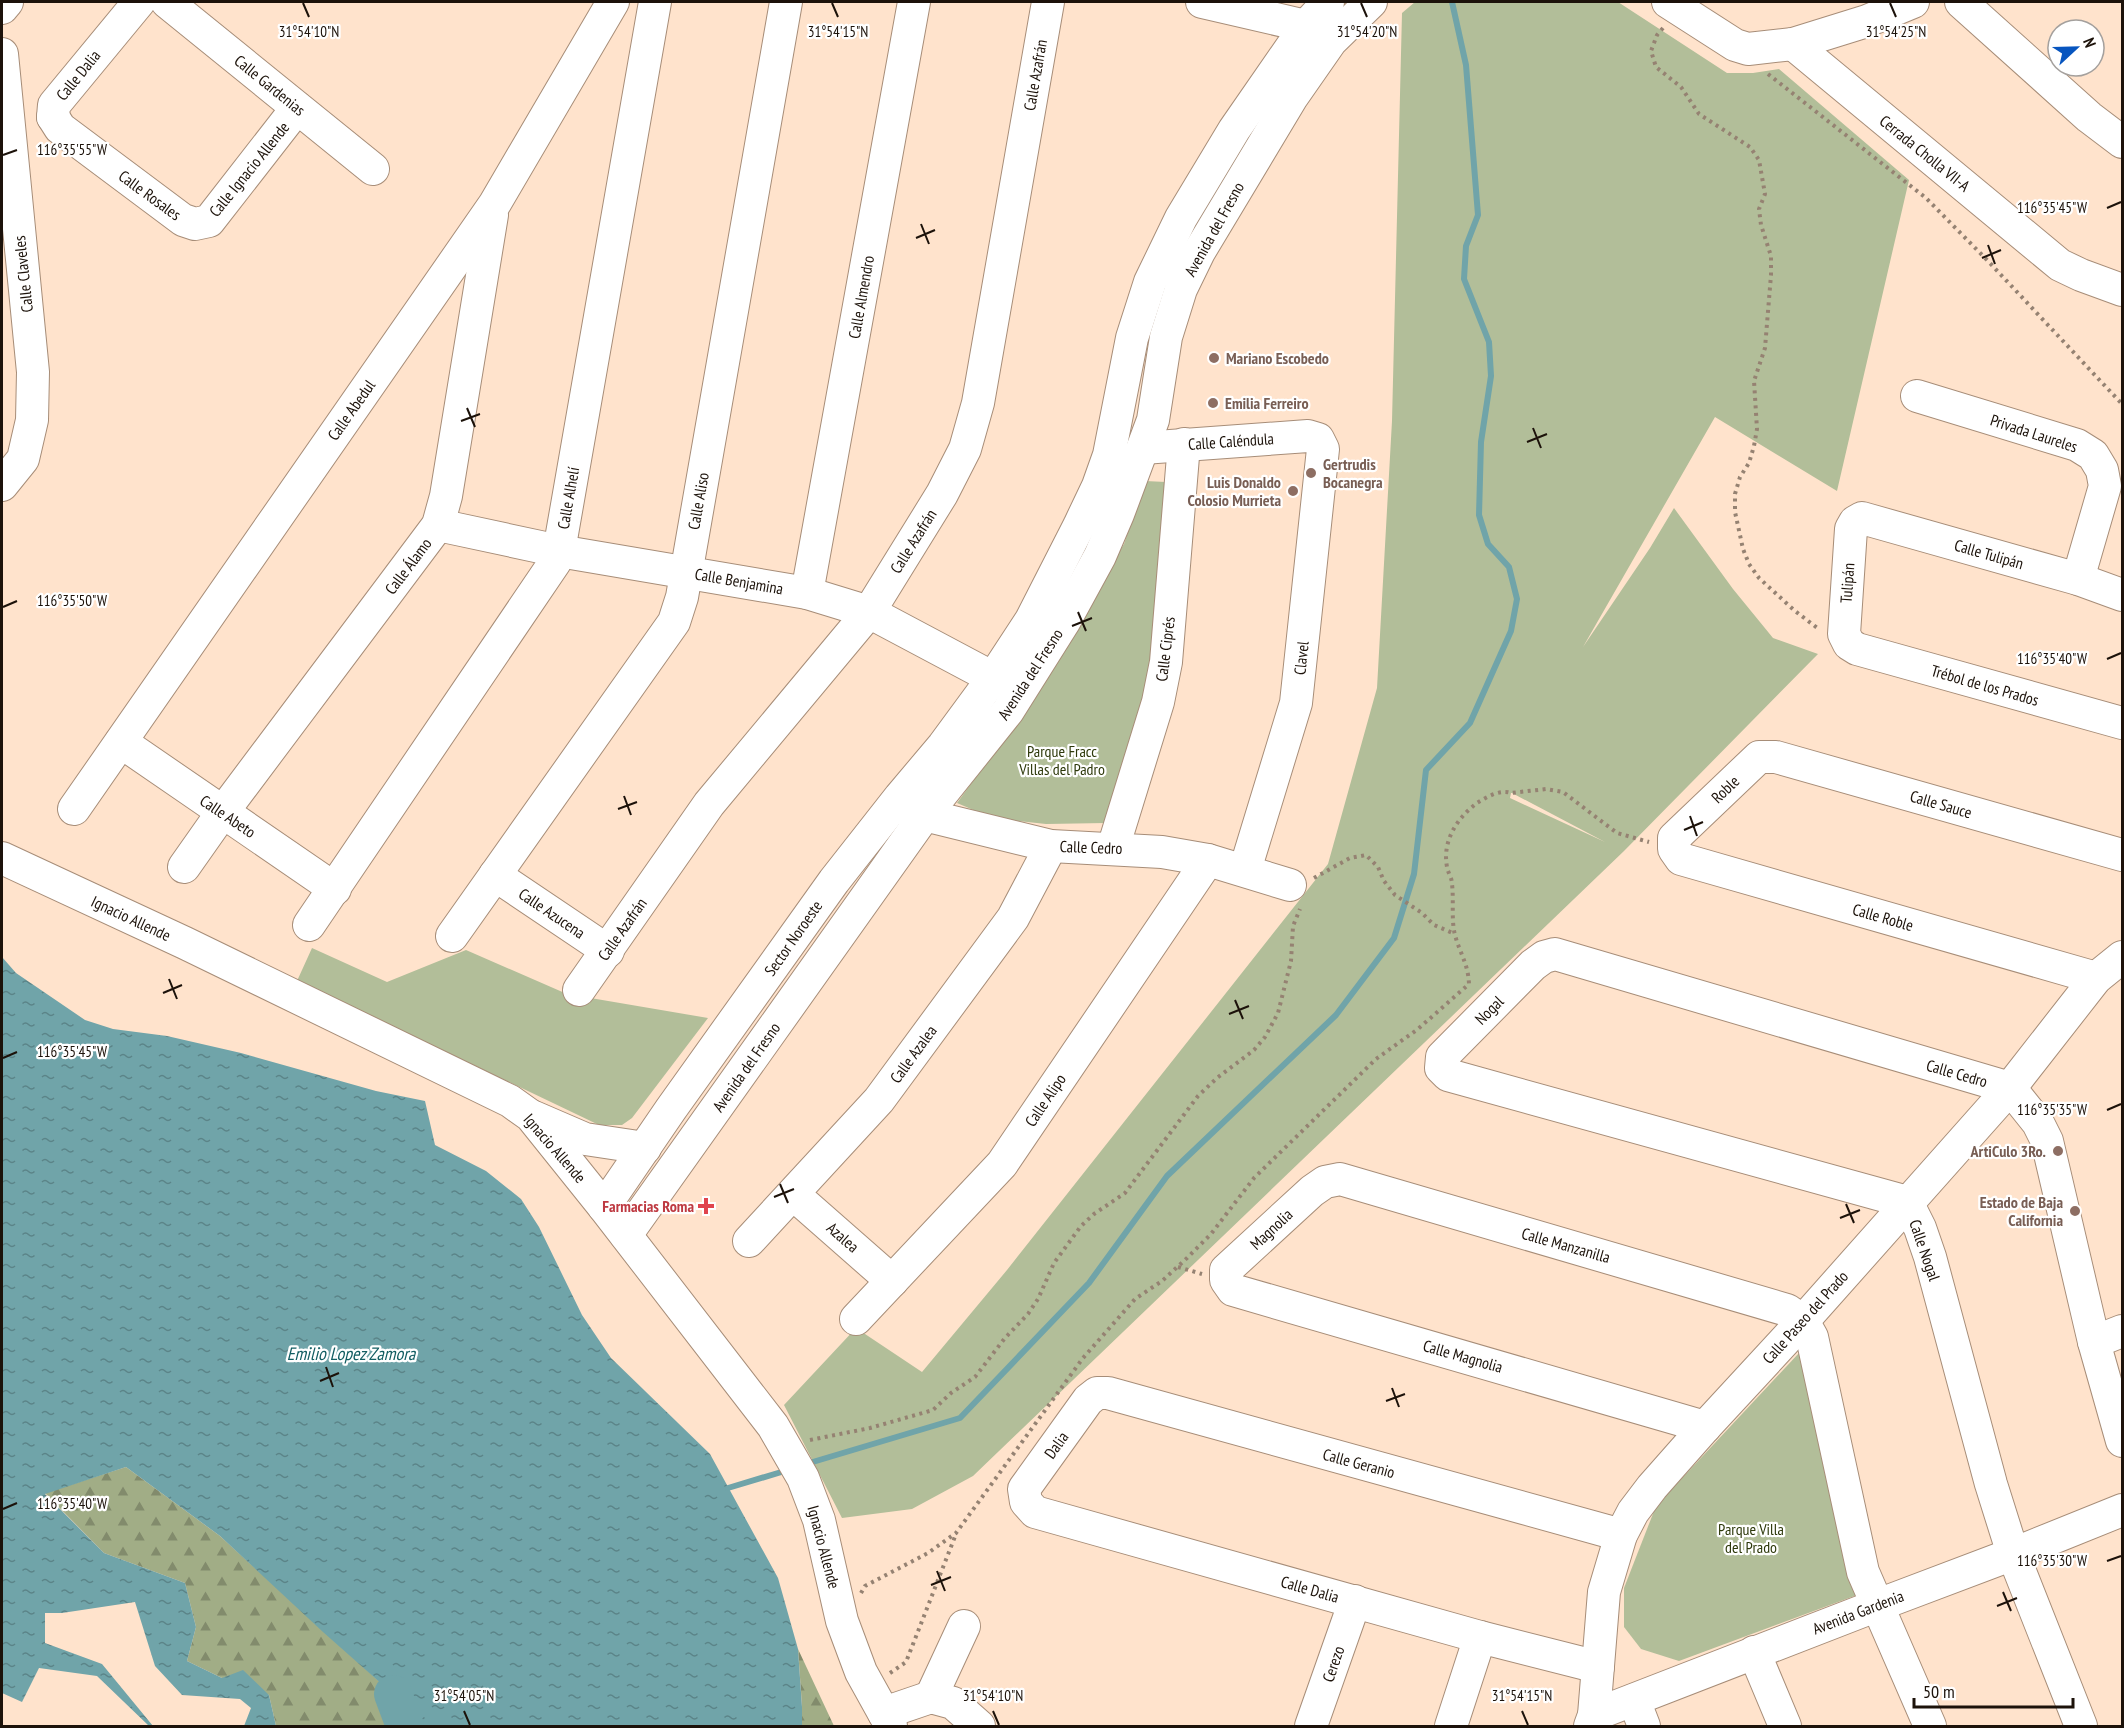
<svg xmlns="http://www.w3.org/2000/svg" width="2124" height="1728" font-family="'PT Sans Narrow',sans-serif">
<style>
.green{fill:#b2be99;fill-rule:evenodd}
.forest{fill:url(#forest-firs)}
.water{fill:url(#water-ripples)}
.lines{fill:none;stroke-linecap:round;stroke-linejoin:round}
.stream{stroke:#70a4a9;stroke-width:6}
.river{stroke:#70a4a9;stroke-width:38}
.minor-casing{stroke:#a78d78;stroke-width:34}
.path{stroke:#958272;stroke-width:4;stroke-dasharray:3 4.5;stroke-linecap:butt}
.minor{stroke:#fff;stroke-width:32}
.ticks{fill:none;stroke:#1c120a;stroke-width:2}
.education-dot{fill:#8d6e63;stroke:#fff;stroke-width:2}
.health-dot{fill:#e0444e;stroke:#fff;stroke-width:2}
.labels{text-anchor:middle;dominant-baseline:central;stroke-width:4.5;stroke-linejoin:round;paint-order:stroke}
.street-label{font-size:16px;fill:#1c120a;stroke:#fff}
.education-label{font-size:16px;font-weight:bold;fill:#785e54;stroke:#fff;text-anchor:start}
.park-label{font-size:16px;fill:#2e390b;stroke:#fff}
.health-label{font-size:16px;font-weight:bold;fill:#be3a42;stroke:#fff;text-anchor:end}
.water-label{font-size:18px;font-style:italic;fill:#125d62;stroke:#fff}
.ticks-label{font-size:15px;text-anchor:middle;fill:#1c120a;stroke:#fff;stroke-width:4.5;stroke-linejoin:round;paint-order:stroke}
</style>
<defs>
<pattern id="forest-firs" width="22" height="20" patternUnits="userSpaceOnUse" patternTransform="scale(1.5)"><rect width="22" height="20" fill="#a1ad86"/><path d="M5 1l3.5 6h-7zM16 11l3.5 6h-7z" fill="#828b6c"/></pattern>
<pattern id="water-ripples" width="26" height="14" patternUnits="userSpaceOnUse" patternTransform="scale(1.5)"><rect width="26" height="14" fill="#70a4a9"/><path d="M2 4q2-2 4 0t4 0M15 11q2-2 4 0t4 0" fill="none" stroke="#5b8488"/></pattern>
</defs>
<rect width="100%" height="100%" fill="#ffe3cc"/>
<!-- green -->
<g class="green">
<path d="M1415 2H1618L1727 73H1753L1779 69 1909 180 1837 491 1715 417 1583 647 1650 548 1674 508 1733 589 1773 638 1818 654 1624 851 973 1476 912 1509 842 1518 784 1405 856 1328 922 1372 1007 1270 1328 864 1377 688 1392 421 1402 13ZM1511 793H1512L1605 842 1510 798Z"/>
<path d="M1145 481 1166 482 1148 695 1106 823 1046 824 992 818 957 803 989 759 1124 544Z"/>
<path d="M312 948 387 982 466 950 567 994 708 1018 632 1118 622 1125H599L297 981Z"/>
<path d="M1799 1353 1857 1595 1679 1661 1641 1649 1624 1627V1588L1656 1506Z"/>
</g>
<!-- forest -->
<g class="forest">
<path d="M126 1467 220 1536 393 1694 418 1726H276L269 1695 222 1678 187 1661 196 1627 185 1583 104 1553 45 1493Z"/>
<path d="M798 1649 834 1726H802V1706Z"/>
</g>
<!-- water -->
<path class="water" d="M2 957 16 973 85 1020 113 1029 167 1036 241 1053 376 1091 425 1101 435 1145 486 1171 521 1199 539 1227 582 1315 611 1358 710 1454 778 1578 798 1649 802 1707V1726H418L393 1694 323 1632 220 1536 126 1467 45 1494 104 1553 185 1583 196 1627 187 1661 222 1678 243 1670 269 1695 276 1726H244L251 1708 240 1699 182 1695 155 1666 135 1602 62 1613H45V1643L102 1664 153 1726H149L97 1676 39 1668 22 1702 2 1693Z"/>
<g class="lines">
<!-- stream -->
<g class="stream">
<path d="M806 1464 960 1418 1089 1283 1167 1176 1336 1015 1394 938 1414 874 1426 770 1470 723 1511 631 1517 599 1509 567 1488 544 1479 515 1481 442 1491 376 1489 342 1464 279 1466 246 1478 215 1466 65 1452 2"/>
<path d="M728 1488 788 1470"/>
</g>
<!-- river -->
<path class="river" d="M393 1694 405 1726"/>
<!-- minor casing -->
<g class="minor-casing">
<g id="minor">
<path d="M167 2 373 169"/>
<path d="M1202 2 1306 26 1322 36"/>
<path d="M1668 2 1735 45 1748 49 1793 44 1867 21 1913 2"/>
<path d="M1961 2 2089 117 2122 142"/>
<path d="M2 8 7 2"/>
<path d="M1793 44 2060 265 2081 275 2122 290"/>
<path d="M2 54 33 372 32 420 23 459 2 485"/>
<path d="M53 117 60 128 183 220 195 224 209 221 297 108"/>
<path d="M53 117 54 105 139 2"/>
<path d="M1917 396 2077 445 2093 455 2102 470 2105 486 2078 579"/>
<path d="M1143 448 1308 436 1318 439 1323 449 1296 703 1245 870"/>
<path d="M438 525 559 551 807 593 869 612 1012 688"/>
<path d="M807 593 914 2"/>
<path d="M2122 595 2078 579 1862 518 1855 522 1851 529 1844 634 1849 644 1857 649 2122 723"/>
<path d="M121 742 335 889"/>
<path d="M74 809 494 205 613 2"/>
<path d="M908 811 1051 846 1162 852 1208 860 1290 885"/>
<path d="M1113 848 1158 702 1166 662 1184 444"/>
<path d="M2 858 185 943 510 1101 531 1116 604 1207 773 1426 803 1478 819 1520 842 1621 861 1672 891 1726"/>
<path d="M184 867 222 813 438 525 446 496 492 215"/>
<path d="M495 875 608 951"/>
<path d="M309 925 555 562 559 551 655 2"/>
<path d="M452 936 674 622 682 597 786 2"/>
<path d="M2096 978 1681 859 1674 849V838L1759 757H1776L2122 855"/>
<path d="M579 990 709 804 869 612 942 494 965 449 978 403 1048 2"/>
<path d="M534 1117 585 1139 645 1148"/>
<path d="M793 1194 892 1281"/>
<path d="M604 1207 671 1109 834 881 900 797 943 746 993 678 1031 620 1079 526 1098 486 1109 455 1132 338 1150 282 1181 218 1234 130 1306 26 1328 2"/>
<path d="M626 1235 924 816 1008 711 1064 622 1100 556 1118 514 1153 420 1166 337 1181 289 1199 252 1292 97 1331 41 1371 2"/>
<path d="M749 1241 879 1100 1013 918 1051 846"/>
<path d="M856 1319 1002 1164 1208 860"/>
<path d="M2094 1342 2122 1331"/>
<path d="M1705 1427 1233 1290 1226 1280V1270L1312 1191 1325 1182 1340 1179 1787 1310 1803 1321 1812 1337 1863 1572 1930 1726"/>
<path d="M1754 1652 1785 1726"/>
<path d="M1598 1667 1480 1637 1035 1512 1026 1502 1024 1489 1088 1400 1097 1393H1108L1621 1535"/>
<path d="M931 1697 964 1626"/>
<path d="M1634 1700 1644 1726"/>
<path d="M884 1713 931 1697 953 1703 979 1726"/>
<path d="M1594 1715 1878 1605 2013 1554 2122 1510"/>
<path d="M1311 1726 1355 1601"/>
<path d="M1451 1726 1480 1637"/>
<path d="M1590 1726 1594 1715 1604 1592 1621 1535 1633 1512 1652 1487 1705 1427 1803 1321 2010 1088 2096 978 2122 957"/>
<path d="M2081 1726 2013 1554 1991 1484 1930 1257 1920 1228 1907 1202 1448 1075 1441 1068 1442 1057 1533 965 1544 957 1555 954 2010 1088 2038 1123 2047 1141 2094 1342 2122 1441"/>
</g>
</g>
<!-- path -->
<g class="path">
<path d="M1663 28 1657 35 1651 51 1656 67 1681 87 1699 114 1750 147 1759 160 1765 194 1759 209 1761 225 1771 256V275L1765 348 1754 381 1757 429 1754 446 1749 463 1740 477 1735 494V512L1743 549 1749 564 1759 578 1795 611 1820 630"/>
<path d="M1768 74 1926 198 1988 261 2122 404"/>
<path d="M1314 878 1350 858 1366 855 1378 867 1384 881 1395 895 1422 913 1434 925 1455 934"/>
<path d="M1178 1267 1202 1274"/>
<path d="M810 1440 870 1428 933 1410 951 1393 975 1377 1005 1338 1028 1314 1038 1299 1054 1263 1081 1226 1094 1214 1125 1193 1198 1096 1217 1078 1254 1050 1265 1037 1278 1013 1291 961 1293 926 1300 909"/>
<path d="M861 1593 865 1586 928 1553 956 1533 1083 1358 1135 1299 1162 1281 1187 1258 1211 1234 1254 1178 1376 1059 1418 1029 1469 984C1468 963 1460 954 1455 935 1451 920 1454 901 1452 884 1452 878 1448 873 1447 867 1442 841 1457 818 1477 803 1487 797 1500 789 1511 793L1546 789 1563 792 1617 833 1649 842"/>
<path d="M890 1673 906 1662 956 1534"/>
</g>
<!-- minor -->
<use href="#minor" class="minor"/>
</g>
<!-- ticks -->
<path class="ticks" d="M303 3 309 17M832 3 838 17M1361 3 1367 17M1890 3 1896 17M3 155 17 150M2107 208 2121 202M921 224 929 244M916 238 935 230M1988 245 1995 264M1982 258 2001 250M467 408 475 427M461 421 480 414M1533 428 1541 448M1527 442 1547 434M3 607 17 601M1078 612 1086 631M1072 626 1092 618M2107 659 2121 653M624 796 631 815M618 809 637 802M1690 816 1697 836M1684 830 1703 822M169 979 177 999M163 993 182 985M1235 1000 1243 1019M1229 1014 1249 1006M3 1058 17 1052M2107 1110 2121 1104M780 1184 788 1203M774 1197 794 1189M1846 1204 1854 1223M1840 1218 1860 1210M326 1367 333 1387M320 1381 339 1373M1392 1388 1399 1407M1386 1401 1405 1394M3 1509 17 1503M2107 1561 2121 1556M937 1571 945 1591M931 1585 951 1577M2003 1592 2011 1611M1997 1606 2017 1598M464 1711 470 1725M993 1711 999 1725M1522 1711 1528 1725"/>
<!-- markers -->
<g class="education-dot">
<circle cx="1214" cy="358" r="6"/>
<circle cx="1213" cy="403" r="6"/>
<circle cx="1311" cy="473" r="6"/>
<circle cx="1293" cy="491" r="6"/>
<circle cx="2058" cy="1151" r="6"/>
<circle cx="2075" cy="1211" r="6"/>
</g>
<path class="health-dot" d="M703 1197h6v6h6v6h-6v6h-6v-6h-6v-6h6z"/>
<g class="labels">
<!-- street labels -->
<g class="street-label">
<text transform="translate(78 75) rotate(-51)">Calle Dalia</text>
<text transform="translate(1035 75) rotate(-80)">Calle Azafrán</text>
<text transform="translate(270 85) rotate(39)">Calle Gardenias</text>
<text transform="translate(1925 153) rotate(39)">Cerrada Cholla VII-A</text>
<text transform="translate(249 169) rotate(-51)">Calle Ignacio Allende</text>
<text transform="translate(150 195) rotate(36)">Calle Rosales</text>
<text transform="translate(1214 229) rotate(-61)">Avenida del Fresno</text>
<text transform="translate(23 274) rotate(-96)">Calle Claveles</text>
<text transform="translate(861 297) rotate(-80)">Calle Almendro</text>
<text transform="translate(351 410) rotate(-55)">Calle Abedul</text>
<text transform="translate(2034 433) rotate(18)">Privada Laureles</text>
<text transform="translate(1231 441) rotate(-4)">Calle Caléndula</text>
<text transform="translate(568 498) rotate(-80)">Calle Alhelí</text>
<text transform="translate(698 501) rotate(-80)">Calle Aliso</text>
<text transform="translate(913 541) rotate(-58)">Calle Azafrán</text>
<text transform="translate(1989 554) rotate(16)">Calle Tulipán</text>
<text transform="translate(408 566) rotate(-53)">Calle Álamo</text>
<text transform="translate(739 581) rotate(10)">Calle Benjamina</text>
<text transform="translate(1847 583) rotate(-86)">Tulipán</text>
<text transform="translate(1165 649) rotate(-83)">Calle Ciprés</text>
<text transform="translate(1301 658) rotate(-84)">Clavel</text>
<text transform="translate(1030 674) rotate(-57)">Avenida del Fresno</text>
<text transform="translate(1985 685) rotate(16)">Trébol de los Prados</text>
<text transform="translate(1725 789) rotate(-44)">Roble</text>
<text transform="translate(1941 804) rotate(16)">Calle Sauce</text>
<text transform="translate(228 816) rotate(34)">Calle Abeto</text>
<text transform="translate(1091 847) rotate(2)">Calle Cedro</text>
<text transform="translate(552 913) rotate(34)">Calle Azucena</text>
<text transform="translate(1883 917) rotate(16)">Calle Roble</text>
<text transform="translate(131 918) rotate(25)">Ignacio Allende</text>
<text transform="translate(622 929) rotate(-55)">Calle Azafrán</text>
<text transform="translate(793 938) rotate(-55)">Sector Noroeste</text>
<text transform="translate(1489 1010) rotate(-45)">Nogal</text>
<text transform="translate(913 1054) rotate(-54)">Calle Azalea</text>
<text transform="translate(746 1067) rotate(-55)">Avenida del Fresno</text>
<text transform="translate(1957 1073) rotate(16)">Calle Cedro</text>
<text transform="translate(1045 1100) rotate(-56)">Calle Alipo</text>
<text transform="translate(555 1148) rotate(49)">Ignacio Allende</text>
<text transform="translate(1271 1229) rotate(-43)">Magnolia</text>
<text transform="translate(843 1237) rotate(41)">Azalea</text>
<text transform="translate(1566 1245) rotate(16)">Calle Manzanilla</text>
<text transform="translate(1925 1250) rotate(71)">Calle Nogal</text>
<text transform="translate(1805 1317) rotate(-48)">Calle Paseo del Prado</text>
<text transform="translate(1463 1356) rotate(16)">Calle Magnolia</text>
<text transform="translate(1056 1445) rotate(-55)">Dalia</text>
<text transform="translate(1359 1463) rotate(15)">Calle Geranio</text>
<text transform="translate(824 1547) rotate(75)">Ignacio Allende</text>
<text transform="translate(1310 1589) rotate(16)">Calle Dalia</text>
<text transform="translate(1858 1612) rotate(-21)">Avenida Gardenia</text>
<text transform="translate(1333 1664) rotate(-71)">Cerezo</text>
</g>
<!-- education labels -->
<g class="education-label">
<text x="1226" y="358">Mariano Escobedo</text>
<text x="1225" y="403">Emilia Ferreiro</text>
<text x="1323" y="464">Gertrudis<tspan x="1323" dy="18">Bocanegra</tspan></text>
<text x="1281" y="482" text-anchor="end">Luis Donaldo<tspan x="1281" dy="18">Colosio Murrieta</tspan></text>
<text x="2046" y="1151" text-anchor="end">ArtiCulo 3Ro.</text>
<text x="2063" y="1202" text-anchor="end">Estado de Baja<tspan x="2063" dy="18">California</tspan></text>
</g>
<!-- park labels -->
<g class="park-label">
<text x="1062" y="751">Parque Fracc<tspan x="1062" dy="18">Villas del Padro</tspan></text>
<text x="1751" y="1529">Parque Villa<tspan x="1751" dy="18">del Prado</tspan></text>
</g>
<!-- health labels -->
<g class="health-label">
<text x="694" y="1206">Farmacias Roma</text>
</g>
<!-- water labels -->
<g class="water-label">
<text x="351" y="1353">Emilio Lopez Zamora</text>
</g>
</g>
<g class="ticks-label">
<text x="1896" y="37">31°54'25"N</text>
<text x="309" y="37">31°54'10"N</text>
<text x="838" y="37">31°54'15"N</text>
<text x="1367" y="37">31°54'20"N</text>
<text x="72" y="155">116°35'55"W</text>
<text x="2052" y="213">116°35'45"W</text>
<text x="72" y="606">116°35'50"W</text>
<text x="2052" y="664">116°35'40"W</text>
<text x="72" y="1057">116°35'45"W</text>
<text x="2052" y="1115">116°35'35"W</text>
<text x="72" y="1509">116°35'40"W</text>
<text x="2052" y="1566">116°35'30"W</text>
<text x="464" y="1701">31°54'05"N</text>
<text x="993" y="1701">31°54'10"N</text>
<text x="1522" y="1701">31°54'15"N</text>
</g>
<!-- border -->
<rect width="2124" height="1728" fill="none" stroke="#1c120a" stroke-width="6"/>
<!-- north arrow -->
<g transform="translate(2076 48) rotate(68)"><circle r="28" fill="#ffffff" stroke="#a4a09d" stroke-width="1.5"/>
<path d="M0-4.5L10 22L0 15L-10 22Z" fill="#0755bf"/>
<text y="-9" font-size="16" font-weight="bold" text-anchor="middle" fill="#1c120a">N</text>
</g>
<!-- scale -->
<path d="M1914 1698v9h159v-9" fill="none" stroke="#1c120a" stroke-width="3"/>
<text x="1923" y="1698" font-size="18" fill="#1c120a" stroke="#ffffff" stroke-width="4.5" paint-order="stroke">50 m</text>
</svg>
